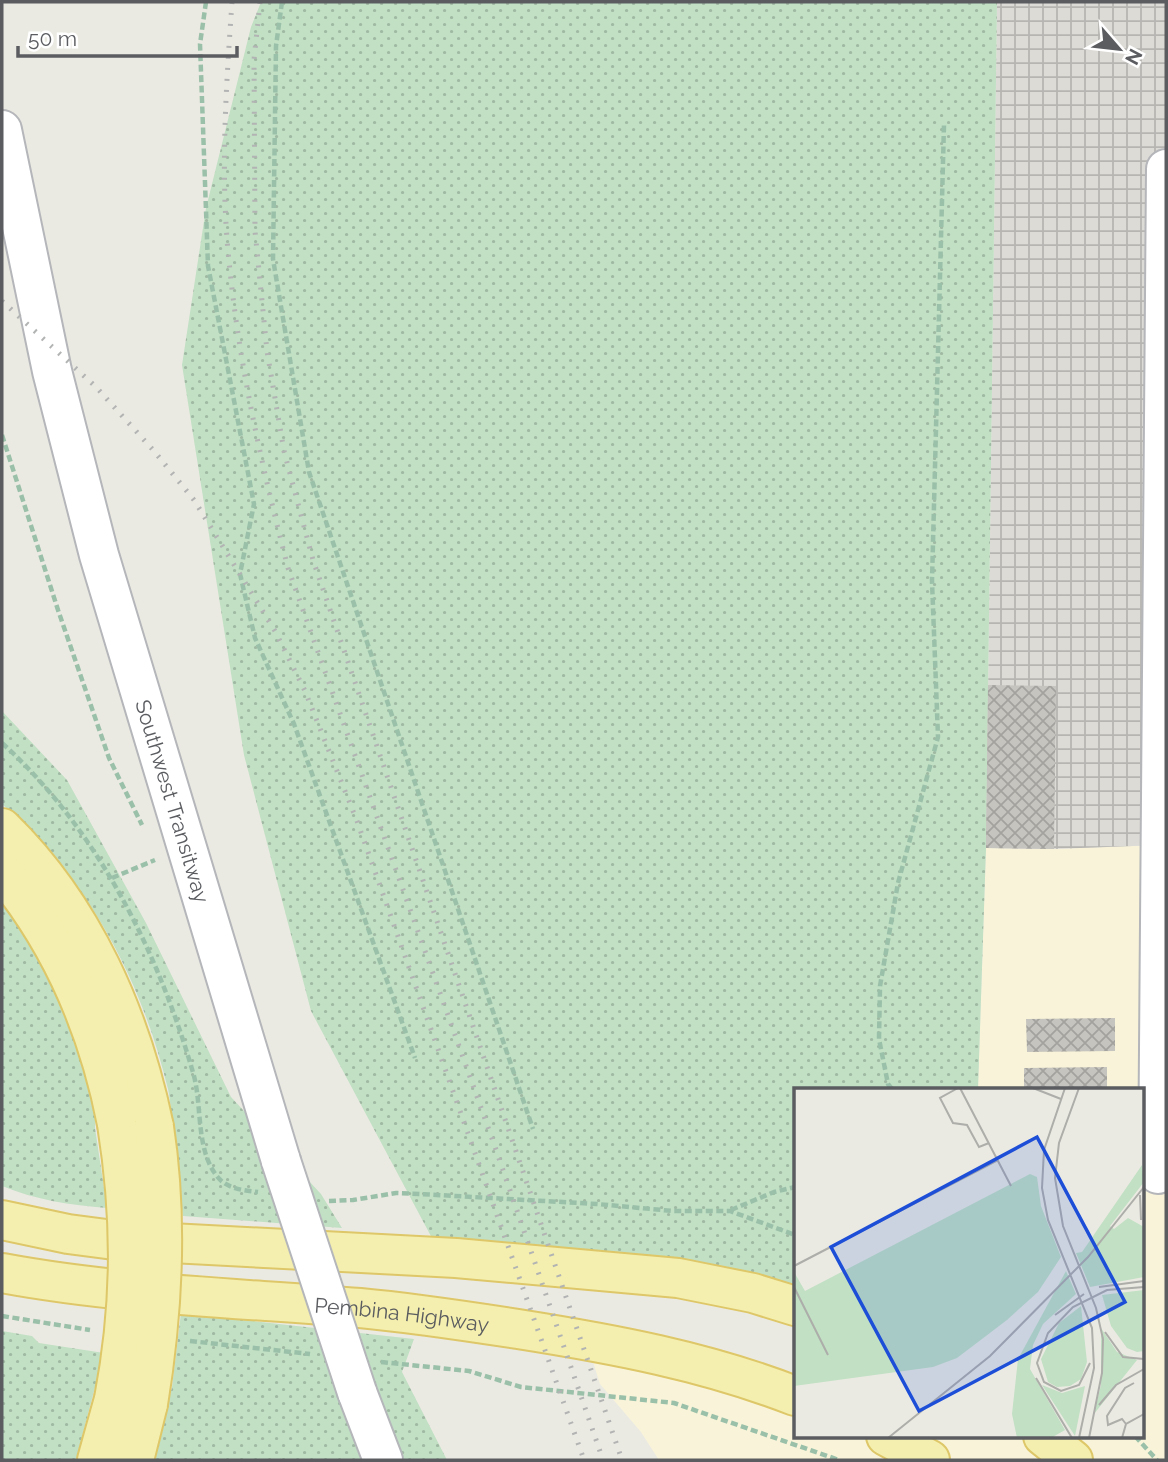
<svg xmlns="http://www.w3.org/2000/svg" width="1168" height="1462" font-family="Raleway,sans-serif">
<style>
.commercial{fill:#f9f4d9}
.industrial{fill:url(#industrial-grid)}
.grass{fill:url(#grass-dots)}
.building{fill:url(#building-cross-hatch)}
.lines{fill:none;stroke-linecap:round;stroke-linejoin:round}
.minor-casing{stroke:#b4b6ba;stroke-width:42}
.major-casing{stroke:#dec768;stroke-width:42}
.path{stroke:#9bc0a9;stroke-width:4.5;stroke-dasharray:7 3.5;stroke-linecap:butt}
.minor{stroke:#fff;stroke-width:38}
.major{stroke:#f4efae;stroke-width:38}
.rail{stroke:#b2b3b3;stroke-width:5;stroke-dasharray:2 9;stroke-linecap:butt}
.minor-bridge-casing{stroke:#b4b6ba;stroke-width:42;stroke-linecap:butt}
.major-bridge-casing{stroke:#dec768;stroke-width:42;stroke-linecap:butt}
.minor-bridge{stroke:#fff;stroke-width:38}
.major-bridge{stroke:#f4efae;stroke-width:38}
.labels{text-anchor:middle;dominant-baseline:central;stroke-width:6;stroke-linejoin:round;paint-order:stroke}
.street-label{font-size:21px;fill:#5a5c60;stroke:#fff}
.inset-road{fill:none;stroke:#adadaa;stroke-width:2}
.view{fill:#1d4ed8;fill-opacity:0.15;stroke:#1d4ed8;stroke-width:3.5}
.inset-edge{fill:none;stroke:#5a5c60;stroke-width:3.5}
</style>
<defs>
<pattern id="industrial-grid" width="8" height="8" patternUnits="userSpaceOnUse" patternTransform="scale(1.75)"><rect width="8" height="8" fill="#dddbd6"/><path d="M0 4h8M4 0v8" fill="none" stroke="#b6b5b1"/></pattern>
<pattern id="grass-dots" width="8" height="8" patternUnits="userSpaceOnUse" patternTransform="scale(1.75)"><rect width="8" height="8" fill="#c1e0c4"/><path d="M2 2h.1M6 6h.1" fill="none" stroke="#a0b9a3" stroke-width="1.8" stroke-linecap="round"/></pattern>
<pattern id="building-cross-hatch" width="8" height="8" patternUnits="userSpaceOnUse" patternTransform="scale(1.75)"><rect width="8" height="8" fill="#c6c4be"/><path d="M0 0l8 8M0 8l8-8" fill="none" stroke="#a4a29e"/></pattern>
</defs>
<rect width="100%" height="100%" fill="#ebeae2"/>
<!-- commercial -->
<path class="commercial" d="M1166 169V1460H659L641 1432 600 1384 589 1349 795 1396V1436H1142V1089H978L986 848 1054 849 1160 845Z"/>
<!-- industrial -->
<path class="industrial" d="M997 2H1166L1160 845 1054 849 986 848Z"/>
<!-- grass -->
<g class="grass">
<path d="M261 2H997L986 848 978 1089H795V1285L776 1279 600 1255 433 1240 311 1011 244 755 182 365 206 208 251 27Z"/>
<path d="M2 711 67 780 146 923 231 1097 321 1194 342 1228 183 1216C179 1188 175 1160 173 1131 171 1118 171 1103 168 1089 141 978 88 879 2 804Z"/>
<path d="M2 900 15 916 64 1005 96 1101 95 1128 107 1208C70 1205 36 1200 2 1186Z"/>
<path d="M181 1313 414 1339 402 1372 447 1460H153L172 1387Z"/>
<path d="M2 1331 32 1336 39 1343 104 1353 76 1460H2Z"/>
</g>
<!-- building -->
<g class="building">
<path d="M988 685 1056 686 1054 849 986 848Z"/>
<path d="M1115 1018V1051L1027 1052 1026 1019Z"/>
<path d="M1107 1067V1089H1024V1068Z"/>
</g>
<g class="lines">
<!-- minor casing -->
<g class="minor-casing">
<g id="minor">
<path id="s1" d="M2 130 52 371 99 555 281 1161"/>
<path d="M1158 1174 1166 169"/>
<path d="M357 1392 383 1460"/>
</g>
</g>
<!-- major casing -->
<g class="major-casing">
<g id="major">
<path d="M2 828C84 908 131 1016 154 1127"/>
<path d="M2 871C63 945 99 1031 117 1124"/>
<path d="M2 1220 68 1234 114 1240 456 1258 678 1278 753 1293 795 1306"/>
<path id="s2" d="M2 1273C120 1295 241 1298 360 1308 413 1313 466 1321 518 1329 613 1344 705 1361 795 1396"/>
<path d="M886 1436 930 1460"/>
<path d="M1043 1436 1073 1460"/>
<path d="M97 1460 114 1399"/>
<path d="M134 1460 148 1404"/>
</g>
</g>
<!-- path -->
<g class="path">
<path d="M206 2 200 44 208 266 254 504 240 574 255 638 294 724 415 1058"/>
<path d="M282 2 276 46 273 259 309 472 533 1129"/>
<path d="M2 435 58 610 109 758 142 825"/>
<path d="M2 743C98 830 159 953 194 1076 202 1107 196 1148 216 1175 226 1189 242 1190 258 1192"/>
<path d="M112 878 155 860"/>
<path d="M892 1089 888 1084 879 1039 880 986 898 883 938 737 932 581 944 124"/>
<path d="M329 1201 353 1200 396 1193 420 1194 597 1204 673 1211H730L795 1235"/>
<path d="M731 1210 774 1192 795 1187"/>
<path d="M2 1316 90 1330"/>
<path d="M190 1341 310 1354"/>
<path d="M381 1362 469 1371 521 1387 674 1403 839 1460"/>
<path d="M1135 1436 1157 1460"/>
</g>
<!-- minor -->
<use href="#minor" class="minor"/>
<!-- major -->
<use href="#major" class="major"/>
<!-- rail -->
<g class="rail">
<path d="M232 2C226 88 220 175 229 261 239 365 262 467 288 568L494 1144 603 1460"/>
<path d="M260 2 254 60 255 231 267 351 284 451 313 560 622 1460"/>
<path d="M2 301 96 387 154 451 194 500 275 631 305 691 357 821 584 1460"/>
</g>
<!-- minor-bridge casing -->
<g class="minor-bridge-casing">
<path id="minor-bridge" d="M281 1161 357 1392"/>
</g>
<!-- major-bridge casing -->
<g class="major-bridge-casing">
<g id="major-bridge">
<path d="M114 1399C132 1305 132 1218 117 1124"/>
<path d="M148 1404C163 1312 168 1219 154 1127"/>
</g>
</g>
<!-- minor-bridge -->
<use href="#minor-bridge" class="minor-bridge"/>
<!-- major-bridge -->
<use href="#major-bridge" class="major-bridge"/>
</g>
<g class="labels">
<!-- street labels -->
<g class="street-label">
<text stroke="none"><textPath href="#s1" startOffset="693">Southwest Transitway</textPath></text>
<text stroke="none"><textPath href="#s2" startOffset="402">Pembina Highway</textPath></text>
</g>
</g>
<!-- overview -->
<g transform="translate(794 1088)">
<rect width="350" height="350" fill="#ebeae2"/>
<path d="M348 77 350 94 316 138 320 141 334 130 350 139V189L296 199 282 165 288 164ZM236 86 243 89 247 118 267 169 244 204 213 232 163 270 139 279 0 298V184L11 203ZM272 183 282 206 249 236 239 257 236 281 271 342 257 350H223L218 326 224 271ZM350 202V263L343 264 333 260 317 238 308 207ZM287 218 293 274 287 291 276 298 263 299 254 294 247 271 265 235ZM307 240 323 264 343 272 300 326 307 297ZM248 297 268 305 291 298 281 348Z" fill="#c1e0c4"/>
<path class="inset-road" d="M164 0 146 10 159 35 173 37 185 59 195 55M166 0 217 98M239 0 267 11M271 0 250 62 248 100 254 132 298 240 300 280 285 350M285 0 265 55 261 90 269 138 302 220 309 251 308 285 295 350M346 107 347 132M0 178 204 72M0 199 34 267M305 199 350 193M261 227 290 206M311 244 329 269 350 271M296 275 285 297 267 303 250 294 243 275 254 245 279 219 313 202 350 199M242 290 278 350M305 317 322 297 350 281M332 336 328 331 314 337 313 328 331 300 340 295M94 350 196 268 294 169 350 99M328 350 332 336 350 326"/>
<path class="view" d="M243 49 331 214 125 323 37 159Z"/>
<rect width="350" height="350" class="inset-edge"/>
</g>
<!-- border -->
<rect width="1168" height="1462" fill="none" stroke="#5a5c60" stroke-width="7"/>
<!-- north arrow -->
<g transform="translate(1119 49) rotate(118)" stroke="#ffffff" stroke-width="5" paint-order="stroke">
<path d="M0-5L12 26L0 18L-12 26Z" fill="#5a5c60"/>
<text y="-10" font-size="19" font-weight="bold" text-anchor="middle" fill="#5a5c60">N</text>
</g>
<!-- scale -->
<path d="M18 46v10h219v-10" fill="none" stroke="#5a5c60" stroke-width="3.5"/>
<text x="28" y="46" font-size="21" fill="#5a5c60" stroke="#ffffff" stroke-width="5" paint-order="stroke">50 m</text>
</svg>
